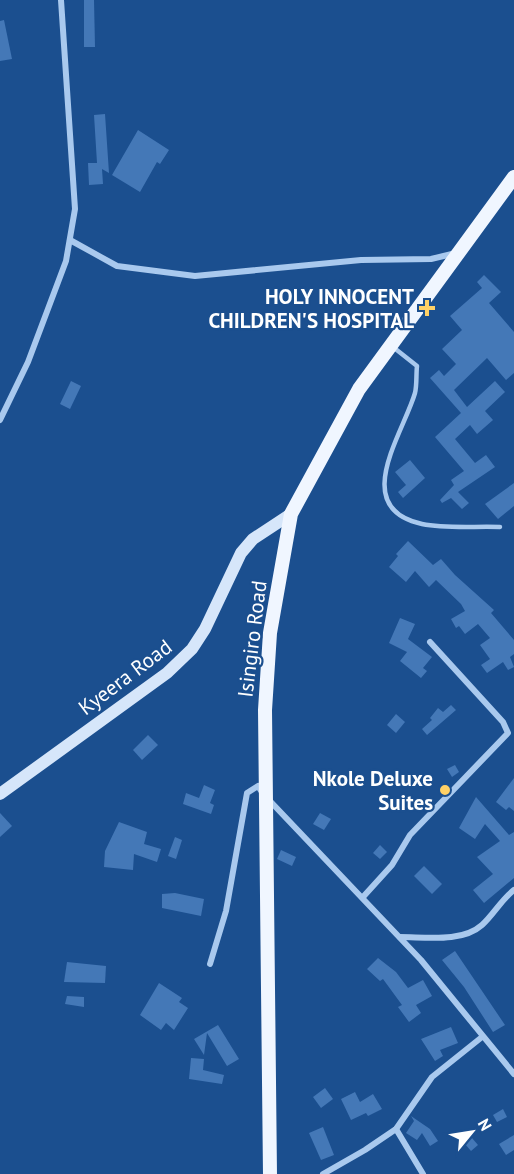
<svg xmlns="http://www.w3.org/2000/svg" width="514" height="1174" font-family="'PT Sans',sans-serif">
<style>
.building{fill:#4478b7}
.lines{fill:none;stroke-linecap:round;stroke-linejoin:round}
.lane{stroke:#a9c9ee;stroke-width:4.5}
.street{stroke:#a9c9ee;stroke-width:6}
.secondary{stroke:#d6e6fa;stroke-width:12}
.primary{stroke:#f0f6ff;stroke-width:14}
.poi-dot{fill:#ffd166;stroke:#1b4f8f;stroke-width:2}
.labels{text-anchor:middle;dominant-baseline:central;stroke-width:4.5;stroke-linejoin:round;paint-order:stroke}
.poi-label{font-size:21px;font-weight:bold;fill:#fff;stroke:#1b4f8f;text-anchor:end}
.street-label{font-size:21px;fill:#fff;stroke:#1b4f8f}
</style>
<rect width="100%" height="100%" fill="#1b4f8f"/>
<!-- building -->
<g class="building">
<path d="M84 0H94L95 47H84Z"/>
<path d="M4 20 12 59 0 61V21Z"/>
<path d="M105 114 109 173 102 169 103 184 89 185 88 163H97L94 115Z"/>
<path d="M138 130 169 150 160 164 157 162 140 192 112 175Z"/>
<path d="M484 275 501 292 489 303 514 332V373L506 380 487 358 454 390 467 407 495 381 505 392 485 411 493 420 477 434 470 425 455 439 475 463 486 455 495 467 458 492 469 503 462 509 451 498 442 503 440 500 454 485 451 480 464 471 435 437 461 413 430 378 439 370 444 376 456 364 442 349 462 330 450 316 482 288 477 282Z"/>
<path d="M71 381 81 386 70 409 60 404Z"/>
<path d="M410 460 425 478 403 498 398 492 406 485 395 472Z"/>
<path d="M514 483V506L498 519 485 504Z"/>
<path d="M408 541 433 565 441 559 455 575 494 610 491 613 514 640V654L510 657 514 667 508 670 503 662 487 673 481 665 490 659 480 645 490 638 478 624 465 634 459 626 456 628 451 619 465 611 461 604 436 580 429 587 415 571 406 582 389 567 398 556 396 554Z"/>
<path d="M400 618 415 624 408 639 432 657 423 668 427 671 421 678 400 661 407 652 389 643Z"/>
<path d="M451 705 456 710 427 735 422 729 432 720 430 718 438 708 443 712Z"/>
<path d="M396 714 405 722 396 733 387 725Z"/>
<path d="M148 735 158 745 142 760 133 750Z"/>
<path d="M455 765 459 772 452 777 447 769Z"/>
<path d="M514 778V811L509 807 506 810 496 802Z"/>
<path d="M204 785 215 790 210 803 214 805 211 814 183 804 186 793 199 798Z"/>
<path d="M476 797 509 835 514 832V878L484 903 473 890 493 874 477 857 500 841 485 824 475 839 459 828Z"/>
<path d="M0 813 12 826 0 837Z"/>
<path d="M320 813 331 819 324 830 313 824Z"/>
<path d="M119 822 147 832 144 844 161 849 157 862 134 854 133 870 104 867 105 851Z"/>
<path d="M175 837 182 840 176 859 168 856Z"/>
<path d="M380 845 387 852 380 859 373 853Z"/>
<path d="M281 850 296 857 292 866 277 859Z"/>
<path d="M424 866 442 884 432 894 414 876Z"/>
<path d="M175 893 204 899 201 916 162 908V894Z"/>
<path d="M455 951 505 1025 493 1032 464 987 442 960Z"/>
<path d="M378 958 396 972 408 988 423 980 432 996 416 1005 421 1013 409 1022 398 1007 402 1005 383 979 380 981 367 969Z"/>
<path d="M67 962 106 966 105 983 64 982Z"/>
<path d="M159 983 182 998 179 1002 188 1008 174 1030 166 1023 161 1030 140 1015Z"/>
<path d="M67 996 84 997V1007L65 1004Z"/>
<path d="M218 1025 239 1059 227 1066 207 1033 204 1055 194 1039Z"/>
<path d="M451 1027 458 1043 440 1050 443 1056 435 1061 421 1039Z"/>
<path d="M191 1058 204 1059 203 1070 224 1075 222 1084 189 1079Z"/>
<path d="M325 1088 333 1099 321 1108 313 1097Z"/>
<path d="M355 1092 360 1102 373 1094 382 1109 368 1116 366 1113 351 1120 341 1099Z"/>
<path d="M503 1109 507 1117 497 1122 493 1115Z"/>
<path d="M411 1116 430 1129 438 1141 430 1146 422 1133 417 1140 406 1133 414 1121Z"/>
<path d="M323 1127 334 1155 321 1160 309 1133Z"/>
<path d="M514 1135V1150L506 1155 499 1144Z"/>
<path d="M472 1138 478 1145 471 1151 465 1144Z"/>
</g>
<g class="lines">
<!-- lane -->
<path class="lane" d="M393 347 417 366C416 375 417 385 415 393 403 434 349 508 422 524 447 529 475 526 500 527"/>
<!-- street -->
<g class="street">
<path d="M70 240 117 266 195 276 361 260 431 259 456 253"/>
<path d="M0 420 28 362 66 261 75 209 61 0"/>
<path d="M269 800 421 960 514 1074"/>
<path d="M363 897 392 865 410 835 508 733 503 722 430 642"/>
<path d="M400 937C425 937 462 943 482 925 494 914 501 900 514 890"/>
<path d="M210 964 226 911 247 793 258 786 262 792"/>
<path d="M396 1129 423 1174"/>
<path d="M323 1174 365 1150 396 1129 432 1077 482 1037"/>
</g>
<!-- secondary -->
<path class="secondary" d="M0 794 167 673 192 649 205 629 241 553 253 539 291 514"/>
<!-- primary -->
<path class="primary" d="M270 1174 265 710 270 633 291 514 359 389 514 177"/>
</g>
<!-- markers -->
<g class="poi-dot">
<path d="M424 299h6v6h6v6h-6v6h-6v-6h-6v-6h6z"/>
<circle cx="445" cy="790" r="6"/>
</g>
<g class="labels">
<!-- poi labels -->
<g class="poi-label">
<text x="414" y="296">HOLY INNOCENT<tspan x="414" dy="24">CHILDREN'S HOSPITAL</tspan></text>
<text x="433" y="778">Nkole Deluxe<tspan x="433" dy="24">Suites</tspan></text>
</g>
<!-- street labels -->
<g class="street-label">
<text transform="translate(252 639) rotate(-83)">Isingiro Road</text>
<text transform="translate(125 677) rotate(-37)">Kyeera Road</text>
</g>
</g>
<!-- north arrow -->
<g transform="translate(472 1132) rotate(60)" stroke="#1b4f8f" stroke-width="4.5" paint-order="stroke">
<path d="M0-4.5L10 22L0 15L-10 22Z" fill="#ffffff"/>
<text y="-9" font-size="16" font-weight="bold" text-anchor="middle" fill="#ffffff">N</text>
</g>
</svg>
